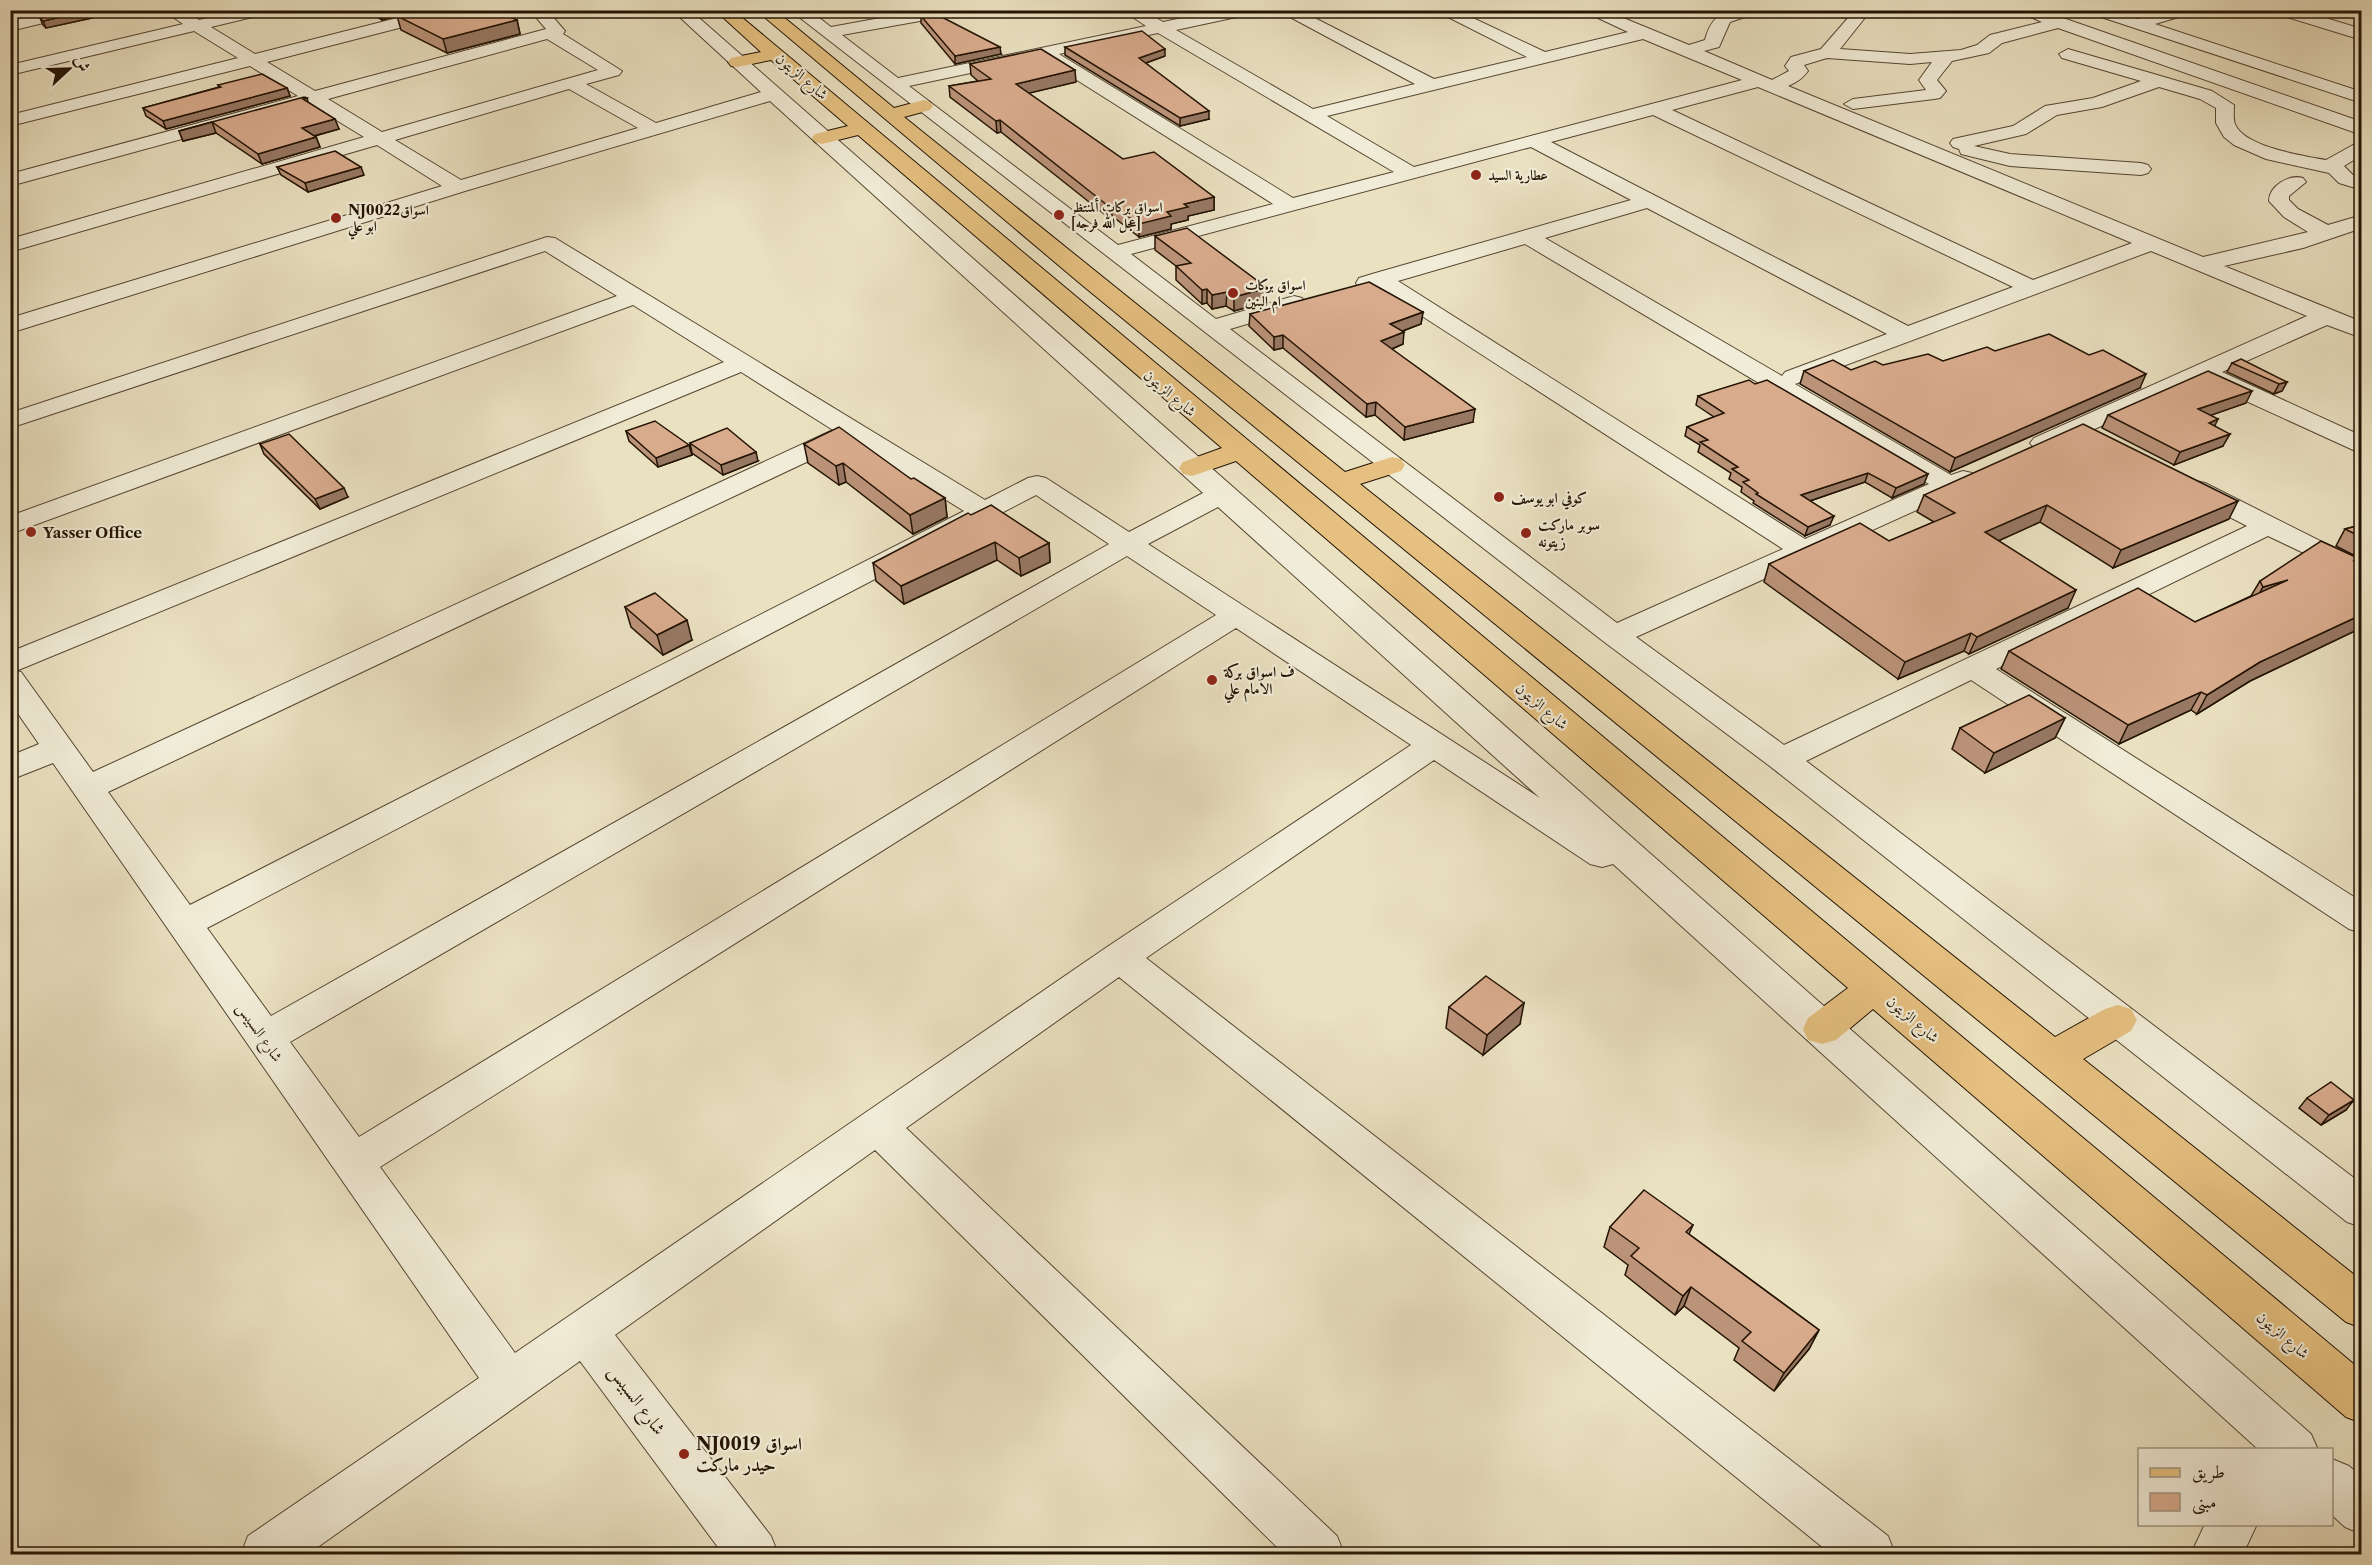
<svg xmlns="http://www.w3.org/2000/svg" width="2372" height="1565" font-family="'Libre Caslon Text',Amiri,serif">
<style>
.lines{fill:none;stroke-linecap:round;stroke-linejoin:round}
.minor-casing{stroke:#554632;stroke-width:2}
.major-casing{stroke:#231303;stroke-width:2}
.minor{fill:#f1ecd7;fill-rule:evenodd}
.major{fill:#e5c080;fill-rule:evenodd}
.wall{fill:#ba9379;stroke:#231303;stroke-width:1.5}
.shaded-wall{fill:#977863;stroke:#231303;stroke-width:1.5}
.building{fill:#d8ab8d;stroke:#231303;stroke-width:1.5}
.poi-dot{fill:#8f2418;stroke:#f1ecd7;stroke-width:2}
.labels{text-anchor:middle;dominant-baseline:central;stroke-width:4.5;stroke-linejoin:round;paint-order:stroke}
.far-poi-label{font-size:14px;font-weight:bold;fill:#231303;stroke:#f1ecd7;text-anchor:start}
.street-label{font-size:15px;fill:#231303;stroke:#f1ecd7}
.poi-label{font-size:15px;font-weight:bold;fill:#231303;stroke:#f1ecd7;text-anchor:start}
.near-street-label{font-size:18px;fill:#231303;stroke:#f1ecd7}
.near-poi-label{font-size:18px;font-weight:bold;fill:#231303;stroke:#f1ecd7;text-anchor:start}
</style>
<rect width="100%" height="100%" fill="#eae1c1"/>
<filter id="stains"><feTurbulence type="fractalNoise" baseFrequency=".00333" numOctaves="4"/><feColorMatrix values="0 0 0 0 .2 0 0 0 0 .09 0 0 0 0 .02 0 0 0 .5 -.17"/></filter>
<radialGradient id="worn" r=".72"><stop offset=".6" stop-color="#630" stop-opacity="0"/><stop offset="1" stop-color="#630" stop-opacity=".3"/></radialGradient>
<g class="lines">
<!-- minor casing -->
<g class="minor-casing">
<g id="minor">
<path d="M56 10H87L85 13 10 31V21Z"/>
<path d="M163 10H183L199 20 241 10H272L270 13 211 27 255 54 429 10H459L457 13 267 62 315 91 546 29 530 10H547L565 31 563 34 622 71 619 75 586 84 656 123 761 92 672 10H690L2311 1434 2318 1450H2259L1613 864 1602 867 1590 864 1434 760 1146 958 1888 1536 1895 1554H1831L1119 977 906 1128 1337 1536 1344 1554H1284L875 1150 615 1335 771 1536 778 1554H723L580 1361 308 1554H241L248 1536 479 1378 53 763 10 780V756L39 744 10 702V652L724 362 633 305 10 534V516L617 296 545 251 10 428V413L547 237 555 238 985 500 1028 478 1037 476 1046 478 1129 532 1203 493 770 101 465 191 10 333V318L442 186 377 145 10 252V239L364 137 310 104 10 186V174L298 96 250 66 10 126V115L238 58 194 31 10 75V65L183 24ZM547 39 598 70 382 132 328 99ZM569 89 638 128 461 180 395 140ZM741 372 833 430 93 772 21 672 16 671ZM851 441 964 511 190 905 108 792ZM1036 495 1109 544 271 1016 207 928ZM1218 507 1540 798 1148 544ZM1127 556 1216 615 359 1137 290 1042ZM1236 628 1411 745 1107 947 515 1353 380 1167Z"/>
<path d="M790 10H809L831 27 924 10H961L953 15 842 35 898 78 1146 26 1122 10H1143L1163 22 1220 10H1254L1246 15 1176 30 1313 109 1415 84 1277 10H1299L1434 79 1527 57 1434 10H1456L1545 52 1628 32 1581 10H1604L1689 45 1705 40C1713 10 1728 10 1756 10L1754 14 1730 22 1719 47 1704 51 1772 80 1789 71 1785 66 1791 57 1821 49 1848 18 1825 15 1817 10H1871L1840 49 1910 54 1961 50 1977 45 1990 35 2042 22 2015 10H2040L2362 122V135L2058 28 2002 43 1989 53 1952 61 1937 80 1946 91 1940 98 1934 99 1853 109 1844 104 1853 99 1926 90 1919 80 1932 62 1910 64 1827 58 1804 65 1808 71C1802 79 1797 82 1788 86L2203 257 2308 232 2284 217 2269 201C2269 186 2289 174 2303 178L2306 182 2289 196V200L2298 209 2328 225 2362 215V228L2303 248 2224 266 2362 322V338L2327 325 2222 372 2362 436V454L2202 381 2052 448 2043 451 2034 448 2030 443 2034 438 2307 316 2151 251 1795 384 1951 475 1963 471 1972 473 1976 479 1972 485 1636 637 1784 745 2247 526 2187 495 2183 489 2187 483 2196 481 2205 483 2362 562V581L2268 536 1996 669 2362 902V933L2349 929 1971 680 1806 761 2362 1184V1227L2347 1222 1771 767 1603 641ZM1158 33 1394 172 1293 198 1059 54ZM1643 39 1742 80 1414 167 1327 116ZM1042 58 1273 204 1118 245 909 86ZM1758 87 2132 243 2033 280 1672 110ZM1653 115 2013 287 1908 326 1551 142ZM1531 147 1631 200 1372 274 1359 278 1356 283 1359 288 1367 290 1377 287 1783 549 1617 623 1230 329 1302 308 1305 303 1302 298 1294 296 1216 319 1131 254ZM1647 208 1887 334 1785 372 1782 376 1545 238ZM1525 244 1929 484 1805 539 1398 281Z"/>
<path d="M2087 10H2113L2138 19 2166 10H2194L2192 13 2155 24 2362 92V103L2089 13Z"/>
<path d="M2272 10H2299L2362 29V40L2274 13Z"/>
<path d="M2068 49 2212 91 2234 105C2234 111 2233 118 2235 124 2244 147 2304 156 2326 160L2362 140V155L2344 166 2353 175 2362 177V190L2339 183 2329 173 2266 159 2234 145 2224 137 2216 123V108L2200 99 2159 87 2102 107 2057 115 2026 134 1974 146 2010 154 2141 163 2148 165 2151 169 2148 173 2141 175 2010 166 1961 154 1959 149 1953 147 1950 143 1953 139 2013 126 2045 106 2093 98 2141 81 2062 58 2059 54Z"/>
<path d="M2332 1459 2349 1466 2362 1477V1534L2345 1527 2332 1515Z"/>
<path d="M2205 1524H2257L2243 1554H2191Z"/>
</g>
</g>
<!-- major casing -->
<g class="major-casing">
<g id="major">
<path d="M715 10H733L2362 1371V1423L2346 1417 1873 1009 1836 1040 1822 1044 1808 1040 1803 1029 1808 1018 1848 988 1236 461 1192 476 1183 474 1179 468 1183 462 1222 448 858 135 822 144 815 142 812 138 815 134 848 126 771 60 737 67 731 66 728 62 731 58 761 52Z"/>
<path d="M756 10H775L894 108 924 100 930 102 933 106 930 110 904 117 1345 472 1392 457 1401 459 1405 465 1401 471 1360 484 2055 1037 2105 1009 2118 1005 2131 1009 2137 1020 2131 1031 2083 1059 2362 1281V1328L2346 1322 1082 285Z"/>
</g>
</g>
<!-- minor -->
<use href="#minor" class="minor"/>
<!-- major -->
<use href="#major" class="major"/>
</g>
<!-- wall -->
<g class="wall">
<path d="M71 10H129L46 28 43 25 40 18Z"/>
<path d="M364 10H418L382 20Z"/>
<path d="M397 16 517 20 520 34 447 53 401 30Z"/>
<path d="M921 16 1001 54 955 64 921 23Z"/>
<path d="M1065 47 1165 56 1146 63 1209 119 1180 126 1065 55Z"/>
<path d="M970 64 1076 82 1028 93 1123 159 1214 197V210L1188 216V220L1171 224V229L1139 237 1112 216 1108 217 1001 132 997 133 950 97 949 86 978 81 971 75Z"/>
<path d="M218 85 287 88 290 96 166 129 146 116 143 108 219 87Z"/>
<path d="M307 98 308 102 339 129 315 136 316 137 320 147 262 164 216 133 183 141 179 131Z"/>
<path d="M277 167 364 175 308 192 281 175Z"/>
<path d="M1155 236 1267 288 1266 302 1234 311 1226 306 1212 309 1207 303 1202 304 1176 280V266L1155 250Z"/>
<path d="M1423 312 1421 324 1403 331V344L1392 349 1473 422 1404 440 1375 415 1366 417 1283 348 1274 350 1249 326 1250 314Z"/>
<path d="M1995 351 2140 388 1950 472 1800 384 1804 371 1851 370 1943 361Z"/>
<path d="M2232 363 2287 382 2282 391 2274 394 2227 372Z"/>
<path d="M1698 396 1924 484 1892 498 1865 482 1810 501 1830 525 1805 536 1753 503 1754 501 1741 492 1742 487 1729 479 1731 473 1698 452 1700 445 1685 436 1687 427 1714 417 1696 405Z"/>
<path d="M2246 403 2211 415 2223 446 2174 465 2102 428 2108 415Z"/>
<path d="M626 431 689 445 692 455 658 467 629 441Z"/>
<path d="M690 443 758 461 723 475 692 453Z"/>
<path d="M260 444 348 497 320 509 264 454Z"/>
<path d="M804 444 911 479 945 498 947 517 913 534 846 482 839 485 808 463Z"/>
<path d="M1924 495 2229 519 2113 568 2040 522 1998 541 2068 608 1969 654 1964 651 1898 679 1764 582 1769 564 1889 541 1934 522 1917 512Z"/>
<path d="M971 515 1049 543 1050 562 1021 576 997 560 904 604 876 581 873 563Z"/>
<path d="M2361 525V559L2336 546 2345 529Z"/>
<path d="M2358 563 2361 565V631L2359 629 2250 681 2197 714 2191 710 2119 744 2001 669 2009 651 2195 622 2251 596 2260 581Z"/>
<path d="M625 607 692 640 663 655 631 627Z"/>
<path d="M2065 718 2055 738 1985 773 1952 749 1960 728Z"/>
<path d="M1449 1007 1520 1024 1483 1055 1446 1028Z"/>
<path d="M2307 1098 2346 1110 2321 1125 2299 1108Z"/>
<path d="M1693 1225 1689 1234 1819 1330 1809 1349 1774 1391 1734 1360 1739 1348 1684 1306 1675 1315 1625 1275 1628 1265 1604 1247 1610 1227Z"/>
</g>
<!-- shaded-wall -->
<g class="shaded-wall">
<path d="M29 10H44L31 14Z"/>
<path d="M92 10H129L46 28 43 21Z"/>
<path d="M379 10H418L382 20Z"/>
<path d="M517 20 520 34 447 53 443 39Z"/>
<path d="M1000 47 1001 54 955 64V56Z"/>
<path d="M1165 49V56L1140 65 1139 58Z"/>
<path d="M1075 70 1076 82 1017 96 1016 84Z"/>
<path d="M287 88 290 96 166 129 163 121Z"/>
<path d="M1209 111V119L1180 126V118Z"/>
<path d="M335 119 339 129 306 138 302 128Z"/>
<path d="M1000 120 1001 132 997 133 996 121Z"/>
<path d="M212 122 216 133 183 141 179 131Z"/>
<path d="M316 137 320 147 262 164 258 154Z"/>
<path d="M361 167 364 175 308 192 305 183Z"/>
<path d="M1214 197V210L1188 216V220L1171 224V229L1139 237V224L1184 204Z"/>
<path d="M1111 204 1112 216 1108 217 1107 205Z"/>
<path d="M1267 288 1266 302 1234 311V297Z"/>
<path d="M1207 289V303L1202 304V290Z"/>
<path d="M1227 292 1226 306 1212 309V295Z"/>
<path d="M1423 312 1421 324 1389 336 1390 324Z"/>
<path d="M1404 332 1403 344 1380 354 1381 341Z"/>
<path d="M1283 335V348L1274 350V337Z"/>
<path d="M2146 374 2140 388 1950 472 1955 458Z"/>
<path d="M2287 382 2282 391 2274 394 2279 384Z"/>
<path d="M2252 391 2246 403 2192 422 2198 409Z"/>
<path d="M1376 402 1375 415 1366 417 1367 404Z"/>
<path d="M1475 409 1473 422 1404 440 1405 427Z"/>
<path d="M2218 419 2212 432 2209 423Z"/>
<path d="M2230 434 2223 446 2174 465 2180 452Z"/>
<path d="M689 445 692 455 658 467 656 458Z"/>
<path d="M756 452 758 461 723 475 721 465Z"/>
<path d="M843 463 846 482 839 485 836 466Z"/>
<path d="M1868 473 1865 482 1798 505 1801 495Z"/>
<path d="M1928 474 1924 484 1892 498 1896 488Z"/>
<path d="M344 488 348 497 320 509 315 499Z"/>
<path d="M945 498 947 517 913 534 910 515Z"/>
<path d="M2238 501 2229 519 2113 568 2121 550Z"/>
<path d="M2047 505 2040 522 1978 550 1985 532Z"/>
<path d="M1834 516 1830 525 1805 536 1808 527Z"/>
<path d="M995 542 997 560 904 604 901 586Z"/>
<path d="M1049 543 1050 562 1021 576 1019 558Z"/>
<path d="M2288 580 2253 605 2263 587Z"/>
<path d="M2076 590 2068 608 1969 654 1977 637Z"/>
<path d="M2361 615V625L2359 629 2250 681 2197 714 2207 695 2260 662Z"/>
<path d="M687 620 692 640 663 655 657 635Z"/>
<path d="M1971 633 1964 651 1898 679 1905 662Z"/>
<path d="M2201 692 2191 710 2119 744 2128 725Z"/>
<path d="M2065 718 2055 738 1985 773 1994 753Z"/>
<path d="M1524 1003 1520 1024 1483 1055 1487 1035Z"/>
<path d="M2354 1100 2346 1110 2321 1125 2329 1115Z"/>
<path d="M1691 1287 1684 1306 1675 1315 1683 1296Z"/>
<path d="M1819 1330 1809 1349 1774 1391 1784 1373Z"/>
</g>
<!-- building -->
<g class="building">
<path d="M71 10H92L43 21 40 18Z"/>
<path d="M420 10H496L517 20 443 39 397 16Z"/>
<path d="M934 13 1000 47 955 56 921 16Z"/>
<path d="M1142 31 1165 49 1139 58 1209 111 1180 118 1065 47Z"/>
<path d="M1041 49 1075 70 1016 84 1123 159 1154 152 1214 197 1184 204 1188 207 1167 212 1171 216 1139 224 1111 204 1107 205 1000 120 996 121 949 86 991 79 970 64Z"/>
<path d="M262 74 287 88 163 121 143 108 221 87 218 85Z"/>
<path d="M304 97 307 98 303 99 335 119 302 128 316 137 258 154 212 122 179 131Z"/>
<path d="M335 151 361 167 305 183 277 167Z"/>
<path d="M1187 228 1267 288 1234 297 1227 292 1212 295 1207 289 1202 290 1176 266 1191 263 1155 236Z"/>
<path d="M1369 282 1423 312 1390 324 1404 332 1381 341 1475 409 1405 427 1376 402 1367 404 1283 335 1274 337 1250 314Z"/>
<path d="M2049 334 2089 355 2103 350 2146 374 1955 458 1804 371 1833 360 1851 370 1875 361 1883 365 1928 354 1943 361 1987 347 1995 351Z"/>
<path d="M2241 359 2287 382 2279 384 2232 363Z"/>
<path d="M2208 371 2252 391 2198 409 2218 419 2209 423 2230 434 2180 452 2108 415Z"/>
<path d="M1749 380 1755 384 1767 380 1928 474 1896 488 1868 473 1801 495 1834 516 1808 527 1756 494 1758 493 1743 482 1749 480 1732 469 1738 467 1700 442 1708 440 1687 427 1724 413 1698 396Z"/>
<path d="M655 421 689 445 656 458 626 431Z"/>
<path d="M2083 424 2238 501 2121 550 2047 505 1985 532 2076 590 1977 637 1971 633 1905 662 1769 564 1860 523 1889 541 1955 513 1924 495Z"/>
<path d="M839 427 911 479 914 478 945 498 910 515 843 463 836 466 804 444Z"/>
<path d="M727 428 756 452 721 465 690 443Z"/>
<path d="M289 434 344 488 315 499 260 444Z"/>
<path d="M991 505 1049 543 1019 558 995 542 901 586 873 563 968 513 971 515Z"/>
<path d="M2361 525V537L2345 529Z"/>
<path d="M2321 541 2360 559 2354 561 2361 565V615L2260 662 2207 695 2201 692 2128 725 2009 651 2138 588 2195 622 2288 580 2263 587 2260 581Z"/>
<path d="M655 593 687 620 657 635 625 607Z"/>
<path d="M2029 695 2065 718 1994 753 1960 728Z"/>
<path d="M1486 976 1524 1003 1487 1035 1449 1007Z"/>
<path d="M2331 1082 2354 1100 2329 1115 2307 1098Z"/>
<path d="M1644 1190 1693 1225 1686 1232 1819 1330 1784 1373 1742 1341 1751 1332 1691 1287 1683 1296 1631 1256 1639 1248 1610 1227Z"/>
</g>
<!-- markers -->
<g class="poi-dot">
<circle cx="1476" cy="175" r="6"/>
<circle cx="1059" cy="215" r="6"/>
<circle cx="336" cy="218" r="6"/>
<circle cx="1233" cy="293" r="6"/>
<circle cx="1499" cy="497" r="6"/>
<circle cx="31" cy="532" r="6"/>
<circle cx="1526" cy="533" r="6"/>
<circle cx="1212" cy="680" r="6"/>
<circle cx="684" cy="1454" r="6"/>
</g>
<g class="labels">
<!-- far-poi labels -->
<g class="far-poi-label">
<text x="1488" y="175">عطارية السيد</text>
<text x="1071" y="207">اسواق بركات ألمنتظر<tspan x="1071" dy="16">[عجل الله فرجه]</tspan></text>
<text x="348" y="210">NJ0022اسواق<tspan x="348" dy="16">ابو علي</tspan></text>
<text x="1245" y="285">اسواق بركات<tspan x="1245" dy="16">ام البنين</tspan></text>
</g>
<!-- street labels -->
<g class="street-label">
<text transform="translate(802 76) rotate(40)">شارع الزيتون</text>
<text transform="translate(1170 393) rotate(40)">شارع الزيتون</text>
<text transform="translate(1542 706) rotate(40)">شارع الزيتون</text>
<text transform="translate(1913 1019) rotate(40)">شارع الزيتون</text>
<text transform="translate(260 1032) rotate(55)">شارع السبيس</text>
<text transform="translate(2283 1335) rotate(40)">شارع الزيتون</text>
</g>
<!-- poi labels -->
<g class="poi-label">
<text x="1511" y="497">كوفي ابو يوسف</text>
<text x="1538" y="524">سوبر ماركت<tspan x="1538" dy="17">زيتونه</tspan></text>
<text x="43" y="532">Yasser Office</text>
<text x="1224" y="671">ف اسواق بركة<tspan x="1224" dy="17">الامام علي</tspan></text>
</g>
<!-- near-street labels -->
<g class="near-street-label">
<text transform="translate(637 1400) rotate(53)">شارع السبيس</text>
</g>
<!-- near-poi labels -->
<g class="near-poi-label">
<text x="696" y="1444">NJ0019 اسواق<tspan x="696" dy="21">حيدر ماركت</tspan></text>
</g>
</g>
<!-- margin -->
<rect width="2372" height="1565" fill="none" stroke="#eae1c1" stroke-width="36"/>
<rect x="12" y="12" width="2348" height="1541" fill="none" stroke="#231303" stroke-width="3"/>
<rect x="18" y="18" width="2336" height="1529" fill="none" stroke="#231303" stroke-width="1.5"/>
<!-- legend -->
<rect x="2138" y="1448" width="195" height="78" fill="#f1ecd7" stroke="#9f9582" stroke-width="1.5"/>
<rect x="2150" y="1468" width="30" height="9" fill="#e5c080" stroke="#9f9582" stroke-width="1.5"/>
<text x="2192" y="1478" font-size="18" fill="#231303">طريق</text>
<rect x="2150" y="1493" width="30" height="18" fill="#d8ab8d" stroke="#9f9582" stroke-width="1.5"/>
<text x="2192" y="1508" font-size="18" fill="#231303">مبنى</text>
<!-- north arrow -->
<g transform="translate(69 69) rotate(68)" stroke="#f1ecd7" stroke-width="4.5" paint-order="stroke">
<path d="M0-4.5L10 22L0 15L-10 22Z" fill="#231303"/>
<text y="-9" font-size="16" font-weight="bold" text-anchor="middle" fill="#231303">ش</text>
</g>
<rect width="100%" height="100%" filter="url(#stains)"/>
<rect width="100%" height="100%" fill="url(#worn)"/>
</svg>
